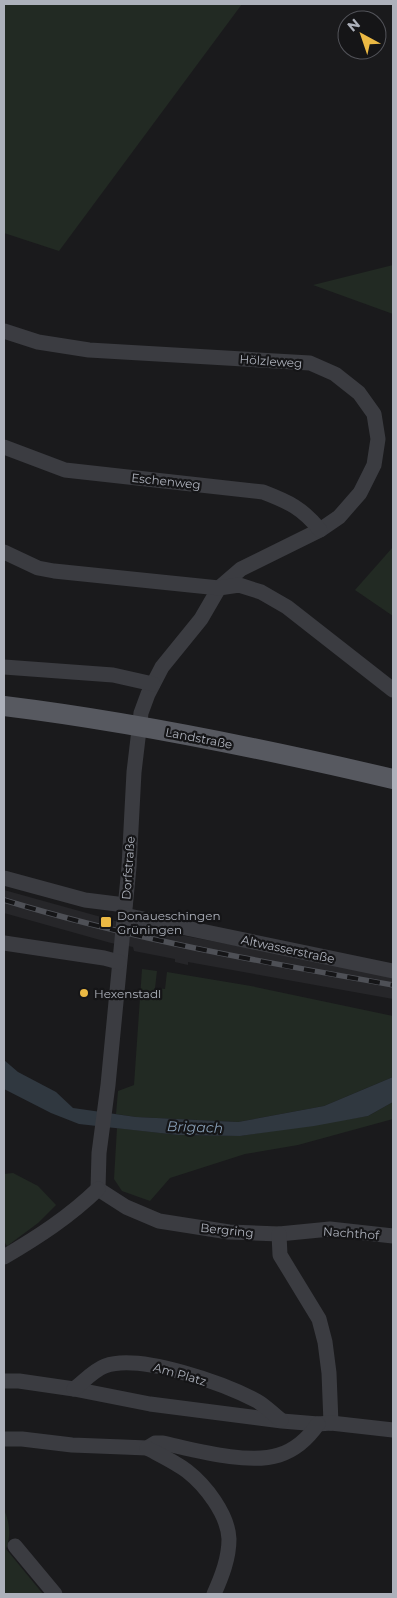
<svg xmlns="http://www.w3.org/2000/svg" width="397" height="1598" font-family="Montserrat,sans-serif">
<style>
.built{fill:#262629}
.green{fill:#222a23}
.water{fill:#303840}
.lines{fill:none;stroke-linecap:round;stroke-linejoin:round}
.minor{stroke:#3b3c41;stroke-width:15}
.major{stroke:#575960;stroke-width:20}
.rail-casing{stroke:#4e5056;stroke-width:5.5}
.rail{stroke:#151517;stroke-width:4;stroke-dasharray:11;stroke-linecap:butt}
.poi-dot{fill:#ebb944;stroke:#151517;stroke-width:2}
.labels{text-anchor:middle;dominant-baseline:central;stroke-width:4.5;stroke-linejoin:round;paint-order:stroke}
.street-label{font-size:12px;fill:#adb1bb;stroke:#151517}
.poi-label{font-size:12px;fill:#adb1bb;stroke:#151517;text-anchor:start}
.water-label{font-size:14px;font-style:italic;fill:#869db4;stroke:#151517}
</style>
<rect width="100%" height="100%" fill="#1a1a1c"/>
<!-- built -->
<path class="built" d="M4 890 137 927 393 975V999L188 962V965L175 962V959L134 951 133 947 111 943 4 913Z"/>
<!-- green -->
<g class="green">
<path d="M4 4H242L59 251 4 233Z"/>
<path d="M393 265V314L313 285Z"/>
<path d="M393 547V616L355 590Z"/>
<path d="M142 969 157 971 155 988 165 989 167 972 251 986 393 1016V1077L324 1106 238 1122 136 1117 116 1114 118 1091 134 1085Z"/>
<path d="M393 1102V1119L298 1145 245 1154 170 1178 150 1201 122 1191 114 1179 117 1128 178 1135 240 1136 368 1116Z"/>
<path d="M13 1173 38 1186 56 1205 38 1223 7 1246 4 1241V1174Z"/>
<path d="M5 1512C10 1525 11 1536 6 1549L43 1594H4Z"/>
</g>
<!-- water -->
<path class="water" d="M4 1060 18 1072 56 1092 73 1108 136 1117 238 1122 324 1106 393 1077V1102L368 1116 314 1126 240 1136 178 1135 79 1124 51 1113 4 1089Z"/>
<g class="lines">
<!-- minor -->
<g class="minor">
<path d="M4 331 38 342 89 350 310 363 335 374 359 393 374 414 378 439 374 465 360 493 339 517 320 530 241 569 219 588 201 619 162 667 148 694 141 713 134 772 129 867 108 1085 99 1153 98 1189"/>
<path d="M4 447 65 470 263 492C289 502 302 508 320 530"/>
<path d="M4 552 38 568 54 571 219 588 239 585 261 592 287 607 393 690"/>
<path d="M4 667 113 675 153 684"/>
<path d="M4 878 85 900 125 905"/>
<path d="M124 915 393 971"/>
<path d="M4 943 104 958 119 962"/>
<path d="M98 1189 126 1207 159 1221 229 1232 279 1234 330 1229 393 1236"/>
<path d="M279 1234 280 1255 319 1319 325 1342 329 1373 331 1423"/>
<path d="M4 1257C38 1237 69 1217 98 1189"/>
<path d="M4 1381H19L74 1389 150 1404 282 1421 318 1424 331 1423 393 1430"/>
<path d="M74 1389C83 1382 94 1370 105 1366 140 1353 225 1384 257 1401 266 1406 273 1414 281 1420"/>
<path d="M4 1439H22L72 1445 123 1447 147 1448 155 1443H163C195 1450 248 1465 279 1455 295 1450 309 1437 318 1424"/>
<path d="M147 1448C160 1455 175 1462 187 1471 205 1485 228 1514 229 1539 229 1558 222 1576 214 1594"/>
<path d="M15 1546 55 1594"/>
</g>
<!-- major -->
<path class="major" d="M4 706C135 722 265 749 393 779"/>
<!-- rail casing -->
<g class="rail-casing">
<path id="rail" d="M4 900C131 939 262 962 393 985"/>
</g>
<!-- rail -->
<use href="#rail" class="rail"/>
</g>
<!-- markers -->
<g class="poi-dot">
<rect x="100" y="916" width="12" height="12" rx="2.5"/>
<circle cx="84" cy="993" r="5"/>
</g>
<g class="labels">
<!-- street labels -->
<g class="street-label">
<text transform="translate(271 361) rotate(4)">Hölzleweg</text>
<text transform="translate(166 481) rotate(6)">Eschenweg</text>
<text transform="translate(199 738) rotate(11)">Landstraße</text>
<text transform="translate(128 868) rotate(-86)">Dorfstraße</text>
<text transform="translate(288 949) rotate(12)">Altwasserstraße</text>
<text transform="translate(227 1230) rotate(6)">Bergring</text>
<text transform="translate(351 1233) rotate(4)">Nachthof</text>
<text transform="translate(180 1374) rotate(16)">Am Platz</text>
</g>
<!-- poi labels -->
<g class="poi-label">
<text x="117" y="915">Donaueschingen<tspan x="117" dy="14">Grüningen</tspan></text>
<text x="94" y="993">Hexenstadl</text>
</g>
<!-- water labels -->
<g class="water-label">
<text transform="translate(195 1127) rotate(2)">Brigach</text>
</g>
</g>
<!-- border -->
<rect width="397" height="1598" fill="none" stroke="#adb1bb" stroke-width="10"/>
<!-- north arrow -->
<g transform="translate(362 35) rotate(320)"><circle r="24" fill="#151517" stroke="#525359"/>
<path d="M0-4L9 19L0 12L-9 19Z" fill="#ebb944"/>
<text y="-8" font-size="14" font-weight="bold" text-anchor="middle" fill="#adb1bb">N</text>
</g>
</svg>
